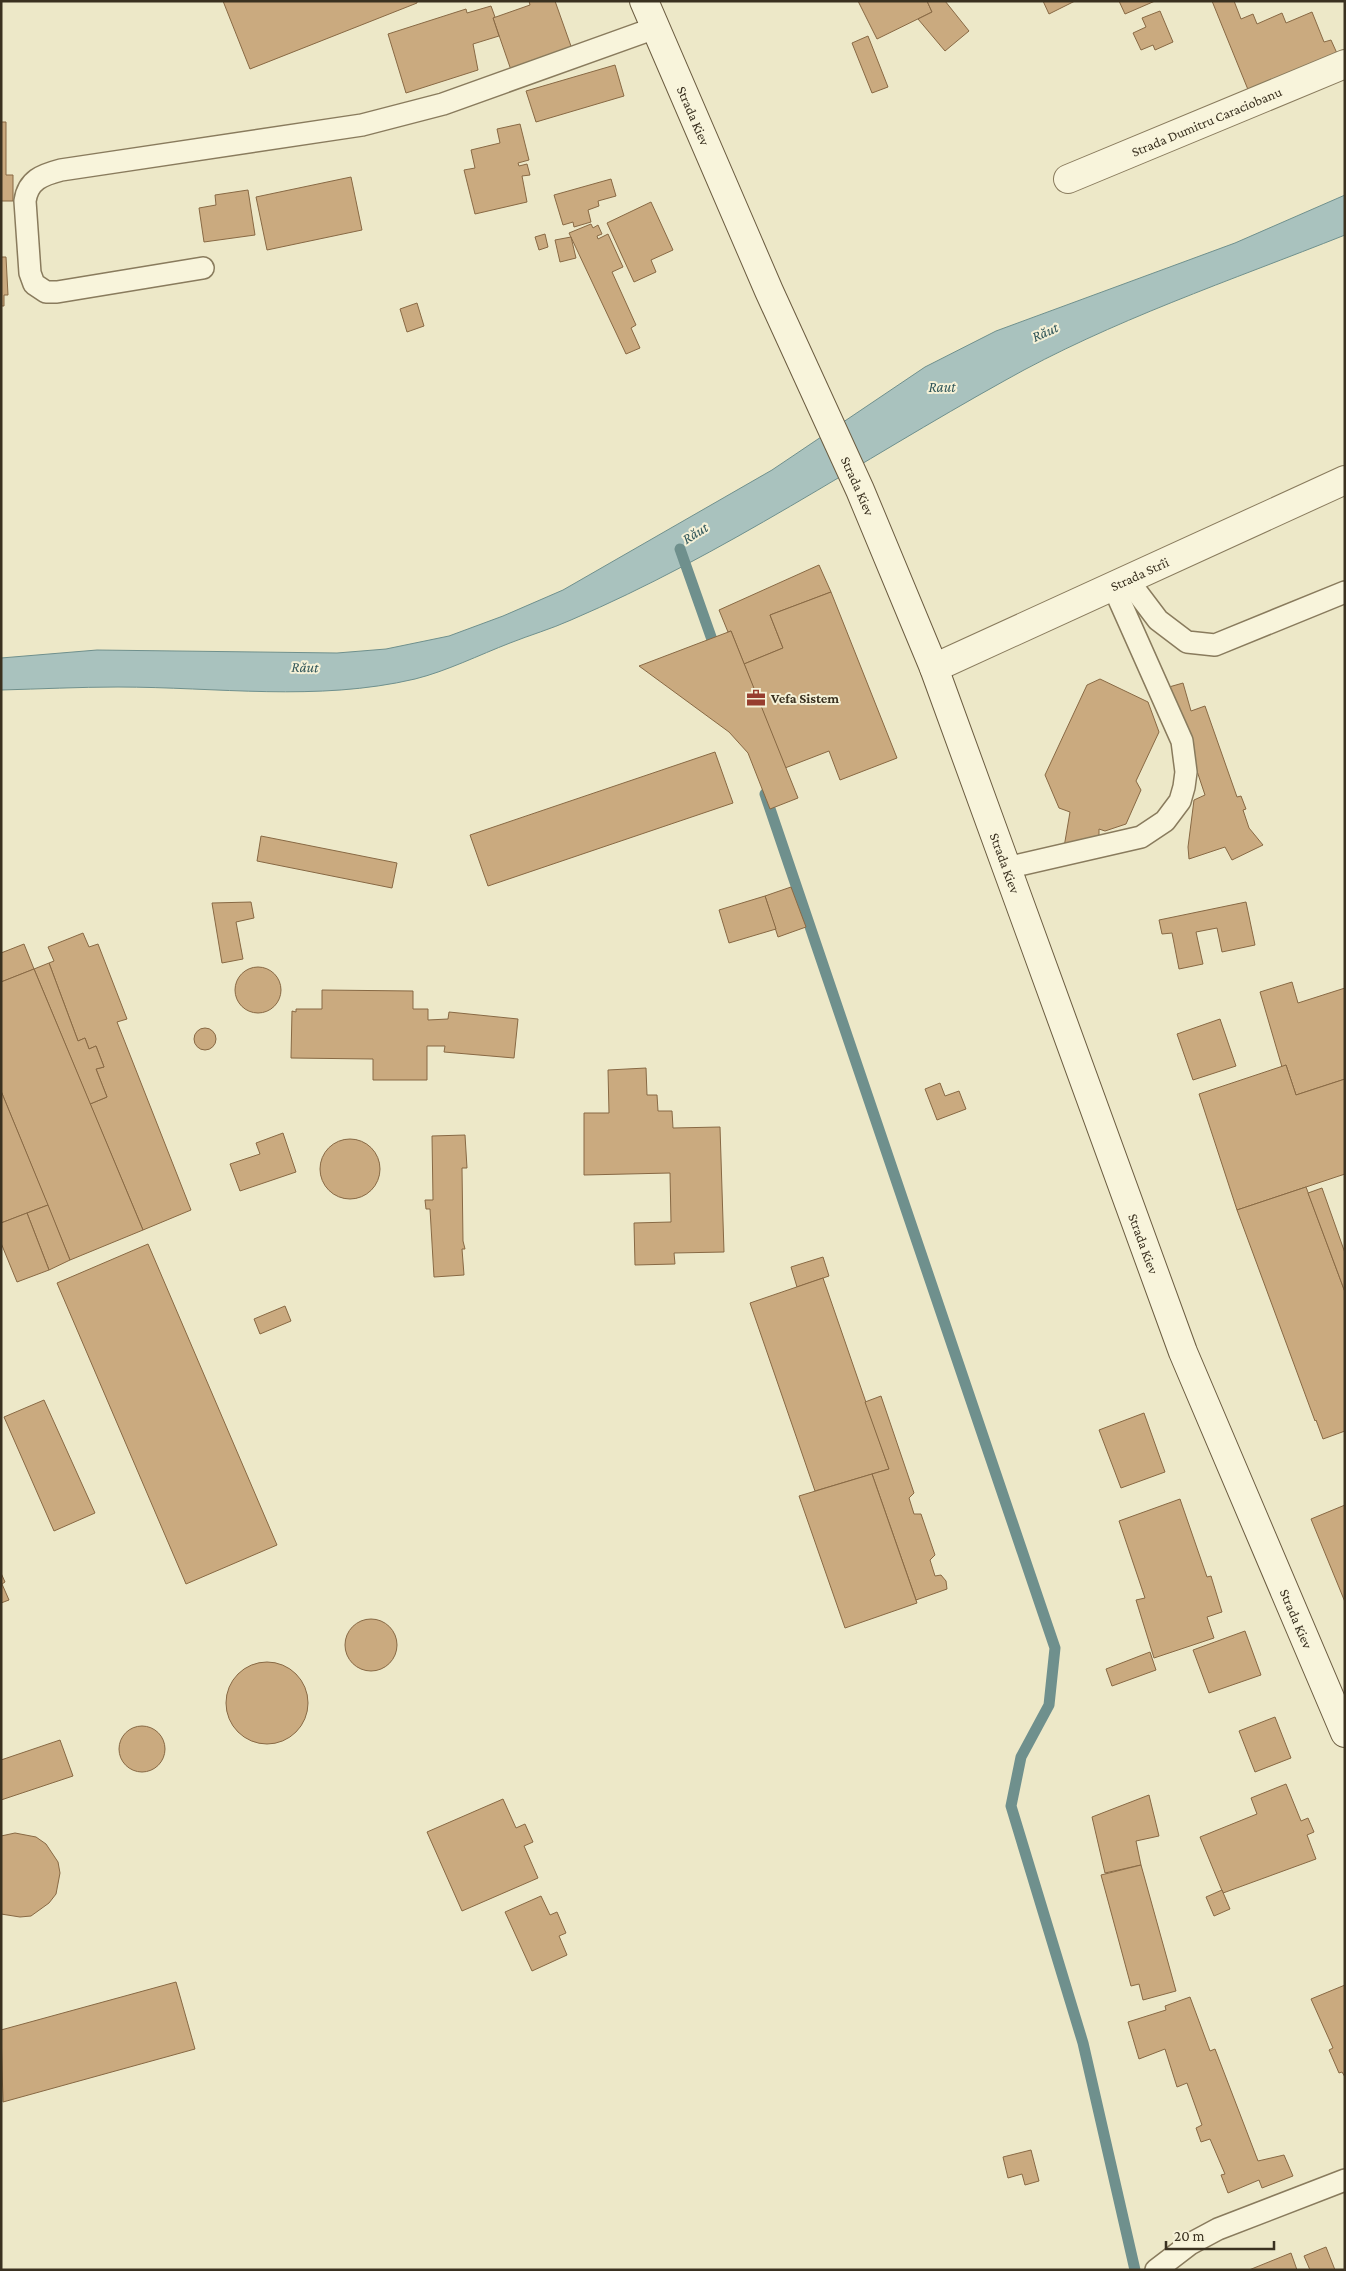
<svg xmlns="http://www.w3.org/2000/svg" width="1346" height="2271" font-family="'Crimson Pro',serif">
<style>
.water{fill:#a9c2be;stroke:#6f908d}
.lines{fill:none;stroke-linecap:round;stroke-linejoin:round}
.stream{stroke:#6f908d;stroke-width:11}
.building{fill:#caaa7f;stroke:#886944}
.service-casing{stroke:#897b5d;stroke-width:24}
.minor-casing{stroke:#897b5d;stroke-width:30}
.secondary-casing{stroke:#6b5c40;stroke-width:30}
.service{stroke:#f8f4db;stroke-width:21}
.minor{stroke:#f8f4db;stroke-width:28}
.secondary{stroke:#f8f4db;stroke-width:28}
.labels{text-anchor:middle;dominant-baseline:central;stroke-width:4;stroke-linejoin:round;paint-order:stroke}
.street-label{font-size:14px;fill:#3a3120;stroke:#f5f1d7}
.poi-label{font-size:14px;font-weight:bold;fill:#3a3120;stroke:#f5f1d7;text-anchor:start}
.water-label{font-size:15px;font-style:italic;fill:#305659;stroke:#f5f1d7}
</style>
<rect width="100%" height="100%" fill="#ede8c8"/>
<!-- water -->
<path class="water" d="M1345 195V235C1232 280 1110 321 1004 381 860 461 723 555 571 620 551 629 530 635 510 643 479 655 447 671 415 679 317 702 217 687 118 687 79 687 40 689 1 690V658L97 650 337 653 386 649 449 636 503 616 563 590 772 470 925 367 996 331 1235 243Z"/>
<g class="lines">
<!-- stream -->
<g class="stream">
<path d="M680 549 716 651"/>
<path d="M765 794 1055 1648 1049 1705 1021 1757 1011 1806 1083 2043 1135 2270"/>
</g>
</g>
<!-- building -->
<g class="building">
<path d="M223 1H417V3L250 69Z"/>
<path d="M529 1H555L572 49 511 70 493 18 530 5Z"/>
<path d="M858 1H927L932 12 877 39Z"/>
<path d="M927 1H945L969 31 945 51 918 19 932 12Z"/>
<path d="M1043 1H1075L1049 14Z"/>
<path d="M1119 1H1155L1125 14Z"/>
<path d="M1212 1H1234L1241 19 1253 14 1257 24 1282 13 1286 23 1312 12 1324 42 1331 40 1340 60 1251 97Z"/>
<path d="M491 6 495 17 493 18 499 36 473 44 478 70 406 93 388 34 466 9 467 13Z"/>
<path d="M1160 11 1173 42 1155 50 1153 45 1141 50 1133 33 1146 27 1142 18Z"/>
<path d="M868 36 888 87 872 93 852 43Z"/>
<path d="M615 65 624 96 536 122 526 91Z"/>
<path d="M1 122H6V175H13V201H1Z"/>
<path d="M520 124 529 160 518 163 519 166 527 164 530 175 522 176 527 202 475 214 464 170 475 168 471 150 500 143 497 129Z"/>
<path d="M351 177 362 230 267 250 256 197Z"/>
<path d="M611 179 616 196 598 201 599 206 588 210 591 222 574 227 573 222 563 225 554 195Z"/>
<path d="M248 190 255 235 204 242 199 208 216 205 215 195Z"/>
<path d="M651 202 673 250 651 260 656 272 634 282 607 223Z"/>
<path d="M591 224 593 228 598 225 602 234 597 236 598 239 608 234 623 267 612 272 636 325 631 328 640 348 626 354 569 233Z"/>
<path d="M545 234 548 247 539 250 535 237Z"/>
<path d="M571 237 576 258 560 262 555 240Z"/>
<path d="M1 257H6L8 295H4V306H1Z"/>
<path d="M417 303 424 326 407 332 400 309Z"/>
<path d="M819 565 831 592 770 615 783 648 744 664 731 631 728 632 719 610Z"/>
<path d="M831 592 897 758 840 780 829 751 785 768 744 664 783 648 770 615Z"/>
<path d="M731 631 798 798 770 809 748 753 729 732 639 666Z"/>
<path d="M1100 679 1148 702 1159 732 1136 781 1141 790 1126 824 1105 831 1099 829V854L1062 859 1070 812 1059 808 1045 775 1087 685Z"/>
<path d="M1183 683 1191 711 1205 706 1237 797 1241 796 1246 809 1243 810 1249 828 1263 845 1232 860 1225 847 1189 859 1188 847 1194 800 1205 795 1169 687Z"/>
<path d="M715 752 733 803 488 886 470 835Z"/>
<path d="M261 836 397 863 392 888 257 861Z"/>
<path d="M791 887 806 927 778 937 765 896Z"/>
<path d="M765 896 776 929 729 943 719 910Z"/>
<path d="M251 902 254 918 236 922 243 959 222 963 212 903Z"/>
<path d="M1246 902 1255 945 1222 952 1217 928 1196 932 1203 964 1179 969 1172 933 1162 934 1159 920Z"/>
<path d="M83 933 89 947 98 944 127 1019 117 1022 191 1210 143 1230 90 1104 107 1097 96 1069 104 1067 96 1046 89 1049 85 1038 78 1041 49 963 54 961 48 947Z"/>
<path d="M24 944 34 969 1 982V953Z"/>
<path d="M49 963 78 1041 85 1038 89 1049 96 1046 104 1067 96 1069 107 1097 90 1104 34 969Z"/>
<circle cx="258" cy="990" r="23"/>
<path d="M34 969 143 1230 70 1260 1 1091V982Z"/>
<path d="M1292 982 1298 1003 1345 988V1079L1296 1095 1286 1065 1282 1067 1260 992Z"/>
<path d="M322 990 413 991V1009H428V1020L448 1019 449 1012 518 1019 514 1058 444 1052 445 1046H427V1080H373V1059L291 1058 292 1011 296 1012V1009H322Z"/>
<path d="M1220 1019 1236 1066 1193 1080 1177 1034Z"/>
<circle cx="205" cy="1039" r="11"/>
<path d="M1286 1065 1296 1095 1345 1079V1174L1237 1210 1199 1094Z"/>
<path d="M646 1068 647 1095H657L658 1111H672L673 1128 720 1127 724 1252 674 1253 675 1264 635 1265 634 1223 671 1222 670 1173 584 1175V1113H609L608 1070Z"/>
<path d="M940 1083 945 1096 959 1091 966 1109 937 1120 925 1089Z"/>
<path d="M1 1091 48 1205 1 1223Z"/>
<path d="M283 1133 296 1172 240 1191 230 1164 260 1154 256 1143Z"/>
<path d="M465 1135 467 1168H462L463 1241 465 1249H462L464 1275 434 1277 430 1209H426L425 1200H433L432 1136Z"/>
<circle cx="350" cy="1169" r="30"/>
<path d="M1306 1187 1345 1292V1431L1323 1439 1316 1420 1315 1421 1237 1210Z"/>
<path d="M1322 1188 1345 1253V1292L1308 1193Z"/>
<path d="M48 1205 70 1260 49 1270 27 1213Z"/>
<path d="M27 1213 49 1270 17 1282 1 1243V1223Z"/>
<path d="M148 1244 277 1545 186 1584 57 1283Z"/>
<path d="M823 1257 829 1276 797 1287 791 1267Z"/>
<path d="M823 1278 889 1469 815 1491 750 1303Z"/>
<path d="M285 1306 291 1321 260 1334 254 1319Z"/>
<path d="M881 1396 914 1493 909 1498 914 1514H921L935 1555 930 1560 935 1576 941 1575 946 1581 947 1589 916 1600 872 1474 889 1469 865 1402Z"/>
<path d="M44 1400 95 1513 54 1531 4 1417Z"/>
<path d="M1144 1413 1165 1472 1121 1488 1099 1430Z"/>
<path d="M872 1474 917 1603 845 1628 799 1496Z"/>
<path d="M1180 1499 1207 1577 1211 1576 1222 1612 1207 1617 1214 1638 1154 1658 1136 1600 1145 1598 1119 1521Z"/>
<path d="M1345 1505V1602L1311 1519Z"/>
<path d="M1 1573 5 1582 2 1584 9 1600 1 1603Z"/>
<circle cx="371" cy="1645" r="26"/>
<path d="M1245 1631 1261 1675 1209 1693 1193 1650Z"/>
<path d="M1150 1652 1156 1670 1112 1686 1106 1669Z"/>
<circle cx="267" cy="1703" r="41"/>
<path d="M1275 1717 1291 1758 1255 1772 1239 1731Z"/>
<circle cx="142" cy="1749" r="23"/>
<path d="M60 1740 73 1776 1 1800V1760Z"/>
<path d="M1286 1784 1301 1821 1308 1818 1314 1832 1307 1835 1316 1859 1223 1893 1200 1837 1257 1814 1251 1798Z"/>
<path d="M1149 1795 1159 1836 1136 1841 1141 1865 1105 1873 1092 1817Z"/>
<path d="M503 1799 516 1828 525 1824 533 1842 524 1846 538 1878 462 1911 427 1832Z"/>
<path d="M15 1833 36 1837 46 1844 58 1862 60 1873 56 1894 49 1903 31 1916 20 1917 1 1914V1836Z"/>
<path d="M1141 1865 1176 1991 1143 2000 1139 1984 1131 1986 1101 1875Z"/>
<path d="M1222 1890 1230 1909 1214 1916 1206 1897Z"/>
<path d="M541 1896 550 1915 557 1912 566 1933 559 1936 567 1955 532 1971 505 1912Z"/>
<path d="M176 1982 195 2049 3 2102 1 2030Z"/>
<path d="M1345 1985V2077L1342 2072 1339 2073 1329 2050 1333 2048 1311 1999Z"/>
<path d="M1190 1997 1210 2051 1215 2049 1258 2161 1284 2155 1293 2176 1262 2188 1259 2180 1228 2193 1221 2175 1225 2174 1210 2139 1201 2142 1196 2128 1202 2125 1187 2083 1177 2087 1165 2049 1139 2059 1128 2022 1166 2010 1165 2006Z"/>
<path d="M1031 2150 1039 2181 1025 2185 1022 2174 1008 2178 1003 2157Z"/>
<path d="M1326 2247 1335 2270H1310L1304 2256Z"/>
<path d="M1291 2253 1297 2270H1249Z"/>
</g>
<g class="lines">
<!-- service casing -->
<g class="service-casing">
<g id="service">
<path d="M203 268 57 292H46L34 284 30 273 25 201C28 180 42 175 61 170L362 125 443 104 655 28"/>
<path d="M1127 579 1158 620 1187 642 1215 645 1345 592"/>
<path d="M1006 868 1141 837 1165 821 1180 801 1184 787 1186 772 1182 741 1113 586"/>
<path d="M1156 2270 1190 2244 1218 2229 1345 2180"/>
</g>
</g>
<!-- minor casing -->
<g class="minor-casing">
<g id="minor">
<path id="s1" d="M1068 179 1345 64"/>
<path id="s2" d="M934 668 1345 480"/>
</g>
</g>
<!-- secondary casing -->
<g class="secondary-casing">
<g id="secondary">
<path id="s3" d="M644 1 769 291 860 490 934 668 1183 1352 1345 1733"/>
</g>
</g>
<!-- service -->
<use href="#service" class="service"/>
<!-- minor -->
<use href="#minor" class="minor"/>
<!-- secondary -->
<use href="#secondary" class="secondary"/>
</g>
<!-- icons -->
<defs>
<g id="office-bare" transform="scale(1.5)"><path d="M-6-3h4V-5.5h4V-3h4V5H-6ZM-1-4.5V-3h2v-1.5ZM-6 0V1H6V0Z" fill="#973e2f" stroke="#f5f1d7" stroke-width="2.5" paint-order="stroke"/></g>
</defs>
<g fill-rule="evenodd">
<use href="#office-bare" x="756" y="698"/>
</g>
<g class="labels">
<!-- street labels -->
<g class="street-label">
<text stroke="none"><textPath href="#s3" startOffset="125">Strada Kiev</textPath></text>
<text stroke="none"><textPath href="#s1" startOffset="150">Strada Dumitru Caraciobanu</textPath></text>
<text stroke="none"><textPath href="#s3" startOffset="530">Strada Kiev</textPath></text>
<text stroke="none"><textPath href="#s2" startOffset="226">Strada Strîi</textPath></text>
<text stroke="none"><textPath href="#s3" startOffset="935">Strada Kiev</textPath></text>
<text stroke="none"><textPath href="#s3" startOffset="1340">Strada Kiev</textPath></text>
<text stroke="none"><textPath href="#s3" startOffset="1745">Strada Kiev</textPath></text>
</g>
<!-- poi labels -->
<g class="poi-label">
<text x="771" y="698">Vefa Sistem</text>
</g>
<!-- water labels -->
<g class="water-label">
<text transform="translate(1045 332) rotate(-24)">Răut</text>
<text x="942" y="387">Raut</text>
<text transform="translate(695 533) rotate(-32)">Răut</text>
<text transform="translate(305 667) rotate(1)">Răut</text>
</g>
</g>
<!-- border -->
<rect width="1346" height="2271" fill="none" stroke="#3a3120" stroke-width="5"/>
<!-- scale -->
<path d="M1166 2241v8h108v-8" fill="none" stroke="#3a3120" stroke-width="2.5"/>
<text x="1174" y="2241" font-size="15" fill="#3a3120" stroke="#f5f1d7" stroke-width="4" paint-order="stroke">20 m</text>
</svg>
